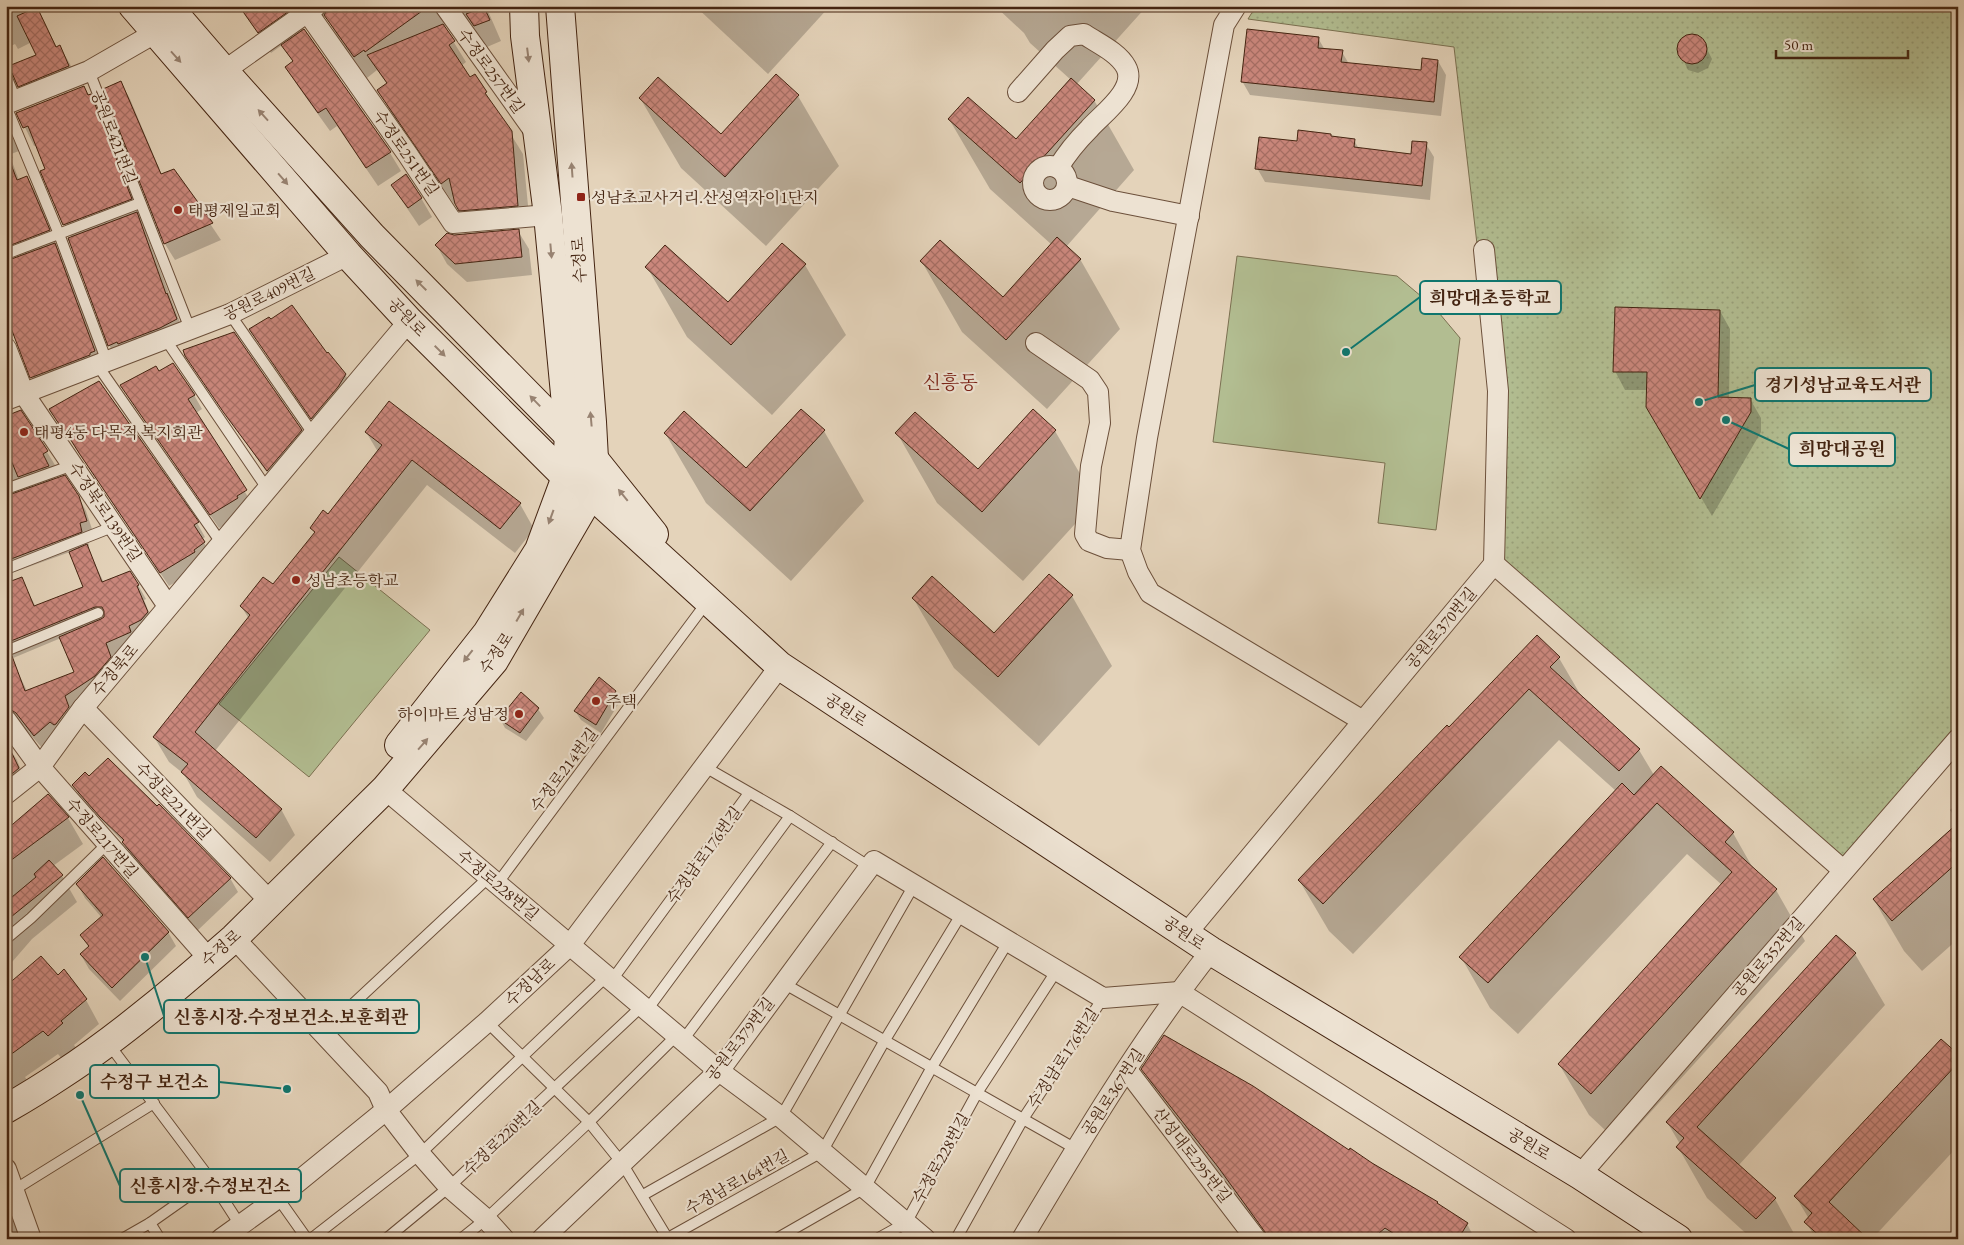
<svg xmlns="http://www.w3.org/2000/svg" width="1964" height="1245" font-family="'EB Garamond','Noto Serif KR',serif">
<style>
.park{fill:url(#park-dots);stroke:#7b7051}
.pitch{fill:#b2bd91;stroke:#7b7051}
.shadow{fill:#0003}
.building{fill:url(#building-cross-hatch);stroke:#442411}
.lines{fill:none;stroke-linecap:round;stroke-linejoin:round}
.service-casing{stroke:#6c503b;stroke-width:12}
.minor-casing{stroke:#6c503b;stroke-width:22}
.secondary-casing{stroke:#442411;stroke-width:30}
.service{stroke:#ede2d2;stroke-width:10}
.minor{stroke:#ede2d2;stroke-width:20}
.secondary{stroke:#ede2d2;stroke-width:28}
.oneway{fill:#988372}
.poi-dot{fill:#8f2418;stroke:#ede2d2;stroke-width:2}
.labels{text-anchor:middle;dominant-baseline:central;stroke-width:4.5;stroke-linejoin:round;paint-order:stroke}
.street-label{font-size:16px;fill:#442411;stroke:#ede2d2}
.poi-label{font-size:16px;fill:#442411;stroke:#ede2d2;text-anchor:start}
.quarter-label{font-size:19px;fill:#7a1f14;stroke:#ede2d2}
.leader{fill:none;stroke:#0f766e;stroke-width:2}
.callout-dot{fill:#0f766e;stroke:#ede2d2;stroke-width:2}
.callout{fill:#ede2d2;stroke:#0f766e;stroke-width:2}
.callout-label{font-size:18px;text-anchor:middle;font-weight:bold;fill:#442411}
</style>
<defs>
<pattern id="park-dots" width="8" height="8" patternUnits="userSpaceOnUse" patternTransform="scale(1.25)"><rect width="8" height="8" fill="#b2bd91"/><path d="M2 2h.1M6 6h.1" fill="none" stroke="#9aa27c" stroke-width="1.8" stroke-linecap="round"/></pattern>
<pattern id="building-cross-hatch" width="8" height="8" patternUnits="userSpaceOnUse" patternTransform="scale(1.25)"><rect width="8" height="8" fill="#ca877c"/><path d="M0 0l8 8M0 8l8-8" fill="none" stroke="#a66e64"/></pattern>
</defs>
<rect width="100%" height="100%" fill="#e4d3ba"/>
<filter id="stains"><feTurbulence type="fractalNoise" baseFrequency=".004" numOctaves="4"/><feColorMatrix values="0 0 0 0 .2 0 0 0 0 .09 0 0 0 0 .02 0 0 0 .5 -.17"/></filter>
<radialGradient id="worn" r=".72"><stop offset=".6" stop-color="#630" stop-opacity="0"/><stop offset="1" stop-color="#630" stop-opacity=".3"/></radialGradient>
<!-- park -->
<path class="park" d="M1256 6H1958V731L1842 864 1501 566 1493 381 1454 47 1248 19Z"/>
<!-- pitch -->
<g class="pitch">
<path d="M1237 256 1397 276 1434 307 1460 338 1436 530 1378 523 1385 463 1213 442Z"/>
<path d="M339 557 430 630 309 777 219 704Z"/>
</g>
<!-- shadow -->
<g class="shadow">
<path d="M6 6H37L57 48 60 47 70 64 78 84 29 103 20 87H14L6 115V68L38 55 32 42 18 49 15 44 11 46 6 38Z"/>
<path d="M240 6H503V11H488L501 41 487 47 468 20 462 16 446 22 445 28 466 62 461 66 470 79 475 76 523 154 530 226 468 225 456 203 454 204 390 111 378 90 387 84 377 70 367 78 337 36 326 16 304 23 303 32 304 31 390 153 401 171 378 186 337 126 330 131 297 85 286 67 293 62 282 45 271 53Z"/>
<path d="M695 6H830L768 74Z"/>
<path d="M995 6H1147L1076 85 1094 100 1134 170 1066 247 1080 259 1120 329 1047 409 962 332 922 262 1003 298 1052 245 990 189 949 119 1016 141 1071 80 1030 43 1024 33Z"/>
<path d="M1576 6H1597V12H1580Z"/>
<path d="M1690 34 1701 37 1712 59 1708 68 1698 73 1688 70 1678 49 1679 40Z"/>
<path d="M1318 38 1325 50 1342 52 1349 64 1422 72 1438 61 1446 75 1441 116 1250 95 1242 81Z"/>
<path d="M776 76 798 96 839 166 766 246 681 168 640 98 721 136Z"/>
<path d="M121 83 130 99 162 175 174 170 221 240 175 260 165 244 105 89Z"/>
<path d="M84 87 101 114 184 333 117 359 109 345 72 238 64 224 37 145 34 146 18 113Z"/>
<path d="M6 124 19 151 11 154 13 158 11 159 19 180 27 177 37 195 105 369 42 395 32 377 6 310Z"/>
<path d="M1331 137 1354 140 1359 149 1412 155 1426 144 1434 157 1430 200 1265 182 1257 168 1298 143Z"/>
<path d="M392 186 421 198 432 217 419 226Z"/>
<path d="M518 231 529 249 532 275 467 282 447 264 437 246Z"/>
<path d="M805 265 846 335 772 415 687 337 647 267 728 304Z"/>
<path d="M1720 311 1730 329 1729 399H1750L1761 418V432L1712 516 1647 406 1648 390H1625L1615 371Z"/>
<path d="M251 330 345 374 353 388 320 432Z"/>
<path d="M195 370 301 430 309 444 275 484Z"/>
<path d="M159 373 194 395 202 409 196 413 253 505 245 513 219 528 121 385Z"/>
<path d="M99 382 197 523 205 537 202 539 212 557 202 566 169 586 50 410Z"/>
<path d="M6 397 13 414 20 412 47 452 55 465 50 468 56 480 78 496 86 511 94 535 87 537 89 546 87 547 104 583 138 585 146 599 144 600 155 627 43 749 20 723 6 726V667L14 664 27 691 75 673 61 638 6 661V585L21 579 36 607 85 587 70 552 6 575Z"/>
<path d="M1033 411 1055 431 1096 501 1023 581 937 503 897 433 978 470Z"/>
<path d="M824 431 864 501 791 581 706 503 665 433 746 470Z"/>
<path d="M366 432 520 504 534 529 515 553 427 485 215 751 281 809 295 835 270 862 197 797 184 774 169 762 154 737 249 619 241 606 273 586 315 534 311 528 328 516 378 452Z"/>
<path d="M1072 596 1112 666 1039 746 954 668 913 598 994 635Z"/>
<path d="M1559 658 1583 699 1639 750 1654 775 1661 767 1733 833 1754 870 1776 890 1805 941 1621 1145 1589 1115 1559 1064 1722 885 1687 854 1518 1034 1490 1008 1461 957 1616 791 1559 740 1353 954 1329 931 1299 880 1449 729Z"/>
<path d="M615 692 620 701 601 733 581 720 575 711Z"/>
<path d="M521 694 538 709 544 718 526 741 505 728 500 719Z"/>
<path d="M6 743 17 760 26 783 6 797Z"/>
<path d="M89 778 157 808 230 878 238 892 197 931 131 856 125 844 81 799 73 785Z"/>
<path d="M1958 803V822L1950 810Z"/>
<path d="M68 818 83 844 53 866 62 876 77 902 32 939 6 969V836Z"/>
<path d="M1958 834V939L1922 971 1904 951 1874 900Z"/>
<path d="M77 884 168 932 176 946 120 1001 89 969 81 955 89 948 81 935 102 918 85 898Z"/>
<path d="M1837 937 1855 954 1885 1005 1738 1166 1775 1199 1797 1239H1752L1707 1198 1678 1147 1680 1144 1667 1122Z"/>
<path d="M64 971 86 1000 99 1024 74 1045 76 1048 62 1059 58 1054 25 1077 29 1083 6 1096V987L58 977Z"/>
<path d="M1958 1055V1146L1872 1239H1816L1806 1222 1809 1219 1796 1197Z"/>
<path d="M1143 1069 1350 1152 1414 1188 1467 1224 1474 1237 1473 1239H1270L1150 1082Z"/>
<path d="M6 1194 29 1239H6Z"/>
</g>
<!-- building -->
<g class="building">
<path d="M239 6H291L292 9 258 33Z"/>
<path d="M330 6H429L365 52 364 50 354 57 324 15Z"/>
<path d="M37 7 56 47 60 45 69 66 18 87 12 73 6 69V67L36 55 17 16Z"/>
<path d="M484 7 490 20 474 26 466 14Z"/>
<path d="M443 24 455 41 449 45 470 77 475 74 487 92 485 93 512 131 518 206 459 211 455 204 449 178 441 184 377 90 387 83 367 55Z"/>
<path d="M304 29 391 152 366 168 326 108 318 113 285 67 293 61 281 45Z"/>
<path d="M1247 29 1319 37 1318 48 1343 50 1341 62 1421 70 1422 58 1438 60 1434 102 1241 82Z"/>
<circle cx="1692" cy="49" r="15"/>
<path d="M776 74 799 95 725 177 639 98 658 77 721 134Z"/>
<path d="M1071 78 1095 100 1020 183 948 119 968 97 1016 139Z"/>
<path d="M121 81 161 174 174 169 213 223 164 244 103 89Z"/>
<path d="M84 86 88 95 91 94 132 199 63 225 40 171 45 169 28 126 23 128 16 113Z"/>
<path d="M1298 130 1331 134V136L1355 139 1354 147 1411 154 1412 141 1427 142 1422 186 1255 169 1259 137 1297 141Z"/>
<path d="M7 154 17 180 27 176 50 230 6 247Z"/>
<path d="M406 174 422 198 408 208 391 185Z"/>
<path d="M137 212 166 294 167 293 177 319 160 328 118 344 117 342 108 346 68 238Z"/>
<path d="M519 229 522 257 455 264 435 245 447 233 454 235Z"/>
<path d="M1057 237 1081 259 1006 340 920 261 940 240 1003 297Z"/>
<path d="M55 243 95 351 90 353V355L30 378 6 315V261Z"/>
<path d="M782 243 806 264 731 345 645 267 665 245 728 302Z"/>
<path d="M292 305 327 353 328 352 346 374 338 387 311 419 249 329 269 317 271 319Z"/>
<path d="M1615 307 1720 310 1718 397 1751 398V412L1700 499 1646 407 1647 372H1613Z"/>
<path d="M234 332 302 430 267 471 224 413 185 356 183 350Z"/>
<path d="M173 363 195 395 188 399 247 490 237 496 238 498 210 515 120 385 156 366 159 371Z"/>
<path d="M99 381 199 522 194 525 205 542 194 550 195 552 160 573 79 453 62 426 61 427 49 409Z"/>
<path d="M389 401 521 503 500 529 412 460 195 732 282 809 256 838 181 772 188 764 153 737 250 615 240 606 263 577 273 584 315 532 310 528 323 510 328 514 382 445 365 432Z"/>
<path d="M801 409 825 430 750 511 664 433 684 411 746 468Z"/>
<path d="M1033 409 1056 430 982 512 895 433 915 412 978 469Z"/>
<path d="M21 410 48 451 43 454 49 466 18 477 6 448V416Z"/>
<path d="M65 475 79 496 87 521 80 523 82 532 11 559 9 554 6 555V496Z"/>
<path d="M87 544 102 582 130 571 139 585 137 586 148 612 141 620 129 626 131 632 106 643 111 657 95 676 65 696 69 707 56 724 54 725 50 722 34 736 16 713 10 709 6 702V658L12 656 25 691 74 672 59 637 101 619 104 617V611L102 607H95L6 643V583L22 577 34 606 83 587 69 552Z"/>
<path d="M1049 574 1073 595 998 677 912 598 932 576 994 633Z"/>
<path d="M1537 635 1560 657 1550 667 1640 749 1619 771 1529 689 1323 904 1298 880 1447 725 1449 727Z"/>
<path d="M599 677 616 691 596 725 574 711Z"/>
<path d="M521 692 539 708 520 733 499 719Z"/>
<path d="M6 741 19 768 6 779Z"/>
<path d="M108 758 157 806 159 804 231 878 188 918 122 842 124 840 100 817 72 785 85 772 89 776Z"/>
<path d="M1661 766 1734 832 1725 842 1777 889 1591 1094 1558 1064 1732 872 1657 803 1488 983 1459 957 1622 783 1634 795Z"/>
<path d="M48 794 69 817 6 864V830Z"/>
<path d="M1958 823V862L1892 921 1873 899Z"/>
<path d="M103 857 169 932 112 988 80 954 89 946 80 935 103 915 76 884Z"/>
<path d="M49 860 63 875 6 921V902L36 877 34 874Z"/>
<path d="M1836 935 1856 953 1697 1127 1776 1198 1756 1219 1676 1147 1684 1138 1666 1122Z"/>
<path d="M41 956 58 975 64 969 87 999 61 1021 63 1023 48 1036 43 1031 6 1058V986Z"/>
<path d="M1164 1035 1253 1086 1349 1150 1350 1148 1372 1163 1438 1202 1437 1203 1468 1223 1458 1239H1402L1385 1228 1372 1239H1269L1265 1232 1218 1167 1141 1069Z"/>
<path d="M1941 1039 1958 1054V1063L1829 1202 1868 1239H1823L1804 1222 1812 1213 1794 1196Z"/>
</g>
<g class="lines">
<!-- service casing -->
<g class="service-casing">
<g id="service">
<path d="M89 71 190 329"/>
<path d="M6 76 16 100"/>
<path d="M6 106 59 234 107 362"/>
<path d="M6 254 140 203"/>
<path d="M230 314 314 435"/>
<path d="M166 340 268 490"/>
<path d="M98 366 222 544"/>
<path d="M6 489 73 465"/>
<path d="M6 569 115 526"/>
<path d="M6 651 98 613"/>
<path d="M705 767 790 816 870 867"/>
<path d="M497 884 707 602"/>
<path d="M6 939 31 918 107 844"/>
<path d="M612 980 749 793"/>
<path d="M783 983 1076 1149"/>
<path d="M647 1010 790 816"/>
<path d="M487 1022 589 1122 622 1163 668 1239"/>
<path d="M323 1032 489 877"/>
<path d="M683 1040 832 842"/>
<path d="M108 1043 211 1180 240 1225"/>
<path d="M14 1190 154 1103"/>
<path d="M643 1195 781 1117 914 885"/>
<path d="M278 1198 307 1239"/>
<path d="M150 1223 160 1239"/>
<path d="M122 1239 150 1223 211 1180"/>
<path d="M311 1239 420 1154 607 976"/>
<path d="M386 1239 449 1187 642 1006"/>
<path d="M461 1239 486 1219 589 1122 677 1035"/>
<path d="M666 1239 822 1152 885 1040 962 913"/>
<path d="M776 1239 865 1188 932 1067 1008 942"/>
<path d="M877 1239 906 1223 977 1093 1057 970"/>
<path d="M956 1239 1023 1119 1103 998"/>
</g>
</g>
<!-- minor casing -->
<g class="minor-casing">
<g id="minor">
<path d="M303 6 408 155 453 223 548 215"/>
<path d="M445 6 537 135"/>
<path d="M1236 6 1224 25 1147 438 1130 550 1138 572 1150 593 1363 721"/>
<path d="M224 71 316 6"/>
<path d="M1018 92 1055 50 1070 36 1084 34C1097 43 1118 52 1126 67 1138 89 1101 115 1089 129 1077 141 1067 153 1058 168"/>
<path d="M6 104 89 71 155 33"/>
<circle cx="1050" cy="183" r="17"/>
<path d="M1068 186 1113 201 1189 216"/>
<path d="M1036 343 1090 380 1098 392 1100 423 1091 466 1085 534 1089 541 1107 548 1130 550"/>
<path d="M6 348 24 394 168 606"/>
<path d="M6 400 230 314 348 255"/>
<path d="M1494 564 1843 870"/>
<path d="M83 708 263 894"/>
<path d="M6 720 40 767 203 952"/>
<path d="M385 789 719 1071 781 1117 925 1239"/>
<path d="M6 794 40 767 83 708 409 321"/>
<path d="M1186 934 1494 564 1498 391 1484 250"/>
<path d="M234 938 378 1092 386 1110 420 1154 449 1187 486 1219 504 1239"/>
<path d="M1127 1070 1256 1239"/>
<path d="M6 1169 31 1239"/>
<path d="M1580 1175 1958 739"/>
<path d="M221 1239 278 1198 386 1110 487 1022 570 945 780 666"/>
<path d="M542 1239 719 1071 874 861 1103 998 1179 992 1566 1239"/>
<path d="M1022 1239C1081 1140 1140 1041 1211 951"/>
</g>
</g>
<!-- secondary casing -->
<g class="secondary-casing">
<g id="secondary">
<path d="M133 6 348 255 409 321 566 477 591 494 780 666 1211 951 1580 1175 1678 1239"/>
<path d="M168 6 224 71 372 236 569 436 594 459 654 534"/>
<path d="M399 745 487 633 539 550 566 477 569 436 548 215 525 36 524 6"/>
<path d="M6 1109C25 1098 43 1087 61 1075 121 1036 180 985 234 938L385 789 494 661 591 494 594 459 592 422 560 6"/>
</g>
</g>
<!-- service -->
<use href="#service" class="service"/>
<!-- minor -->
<use href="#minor" class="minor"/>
<!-- secondary -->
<use href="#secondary" class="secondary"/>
</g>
<!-- one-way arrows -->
<defs><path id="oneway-solid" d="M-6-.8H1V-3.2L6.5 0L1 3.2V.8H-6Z" transform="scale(1.25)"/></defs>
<g class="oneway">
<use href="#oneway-solid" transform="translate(528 55) rotate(83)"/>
<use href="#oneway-solid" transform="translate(176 57) rotate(48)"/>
<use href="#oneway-solid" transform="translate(263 115) rotate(-132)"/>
<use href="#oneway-solid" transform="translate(572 170) rotate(-94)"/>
<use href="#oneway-solid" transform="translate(283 179) rotate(49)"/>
<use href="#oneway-solid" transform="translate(551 251) rotate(85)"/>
<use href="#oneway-solid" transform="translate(421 285) rotate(-135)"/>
<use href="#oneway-solid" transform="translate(440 351) rotate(45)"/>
<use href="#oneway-solid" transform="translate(535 401) rotate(-134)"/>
<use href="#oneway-solid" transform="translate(591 419) rotate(-95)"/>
<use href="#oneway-solid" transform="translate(623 495) rotate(-129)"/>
<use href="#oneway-solid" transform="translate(551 517) rotate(110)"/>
<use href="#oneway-solid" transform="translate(520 615) rotate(-60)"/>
<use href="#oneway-solid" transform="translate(468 656) rotate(128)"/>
<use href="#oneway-solid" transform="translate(423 744) rotate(-49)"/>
</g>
<!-- markers -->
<g class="poi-dot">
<rect x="576" y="192" width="10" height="10" rx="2.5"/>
<circle cx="178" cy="210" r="5"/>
<circle cx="24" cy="432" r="5"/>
<circle cx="296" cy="580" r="5"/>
<circle cx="596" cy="701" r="5"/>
<circle cx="519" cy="714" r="5"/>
</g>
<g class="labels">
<!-- street labels -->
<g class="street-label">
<text transform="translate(491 71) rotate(54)">수정로257번길</text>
<text transform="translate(114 137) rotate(69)">공원로421번길</text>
<text transform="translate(406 153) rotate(55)">수정로251번길</text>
<text transform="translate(579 260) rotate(-94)">수정로</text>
<text transform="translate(269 294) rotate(-26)">공원로409번길</text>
<text transform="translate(407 317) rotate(46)">공원로</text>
<text transform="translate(105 512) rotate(56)">수정북로139번길</text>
<text transform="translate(1441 628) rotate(-50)">공원로370번길</text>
<text transform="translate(496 653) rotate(-56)">수정로</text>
<text transform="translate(115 670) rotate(-50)">수정북로</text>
<text transform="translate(846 710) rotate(33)">공원로</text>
<text transform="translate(564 770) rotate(-53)">수정로214번길</text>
<text transform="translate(173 801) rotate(46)">수정로221번길</text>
<text transform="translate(102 838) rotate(49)">수정로217번길</text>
<text transform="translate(704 855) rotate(-54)">수정남로176번길</text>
<text transform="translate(498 885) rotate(40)">수정로228번길</text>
<text transform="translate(1184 933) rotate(34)">공원로</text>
<text transform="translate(221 948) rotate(-41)">수정로</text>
<text transform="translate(1768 957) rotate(-49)">공원로352번길</text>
<text transform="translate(530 982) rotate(-43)">수정남로</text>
<text transform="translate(740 1039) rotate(-52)">공원로379번길</text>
<text transform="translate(1063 1058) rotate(-57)">수정남로176번길</text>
<text transform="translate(1113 1092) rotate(-57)">공원로367번길</text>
<text transform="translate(502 1138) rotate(-43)">수정로220번길</text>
<text transform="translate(1529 1144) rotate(31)">공원로</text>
<text transform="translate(1192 1155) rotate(52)">산성대로295번길</text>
<text transform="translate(941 1158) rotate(-61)">수정로228번길</text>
<text transform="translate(737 1182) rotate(-29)">수정남로164번길</text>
</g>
<!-- poi labels -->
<g class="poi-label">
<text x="591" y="197">성남초교사거리.산성역자이1단지</text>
<text x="188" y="210">태평제일교회</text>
<text x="34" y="432">태평4동 다목적 복지회관</text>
<text x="306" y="580">성남초등학교</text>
<text x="606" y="701">주택</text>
<text x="509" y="714" text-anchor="end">하이마트 성남정</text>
</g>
<!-- quarter labels -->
<g class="quarter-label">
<text x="950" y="382">신흥동</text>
</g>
</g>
<!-- callouts -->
<path class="leader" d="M1346 352L1420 297M1699 402L1755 385M1726 420L1789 449M145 957L164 1016M287 1089L219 1082M80 1095L120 1186"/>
<g class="callout-dot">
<circle cx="1346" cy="352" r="5"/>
<circle cx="1699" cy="402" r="5"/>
<circle cx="1726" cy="420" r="5"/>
<circle cx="145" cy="957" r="5"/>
<circle cx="287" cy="1089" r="5"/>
<circle cx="80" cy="1095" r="5"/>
</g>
<g class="callout">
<rect x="1420" y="281" width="141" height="33" rx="5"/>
<rect x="1755" y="368" width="176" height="33" rx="5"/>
<rect x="1789" y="433" width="106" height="33" rx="5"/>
<rect x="164" y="1000" width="255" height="33" rx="5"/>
<rect x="90" y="1065" width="129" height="33" rx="5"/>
<rect x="120" y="1169" width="181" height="33" rx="5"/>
</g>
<g class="callout-label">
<text x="1490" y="304">희망대초등학교</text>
<text x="1843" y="391">경기성남교육도서관</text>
<text x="1842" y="455">희망대공원</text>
<text x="291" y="1023">신흥시장.수정보건소.보훈회관</text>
<text x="154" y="1088">수정구 보건소</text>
<text x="210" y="1192">신흥시장.수정보건소</text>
</g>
<!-- margin -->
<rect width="1964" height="1245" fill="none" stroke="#e4d3ba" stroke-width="25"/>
<rect x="8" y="8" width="1949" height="1230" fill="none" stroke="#442411" stroke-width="2.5"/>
<rect x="12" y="12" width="1939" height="1220" fill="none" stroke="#442411"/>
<!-- scale -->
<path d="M1776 50v8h132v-8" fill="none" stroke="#442411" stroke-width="2.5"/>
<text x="1784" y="50" font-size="15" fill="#442411" stroke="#ede2d2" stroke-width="4" paint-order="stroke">50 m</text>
<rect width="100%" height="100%" filter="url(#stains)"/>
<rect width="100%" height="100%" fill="url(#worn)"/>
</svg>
